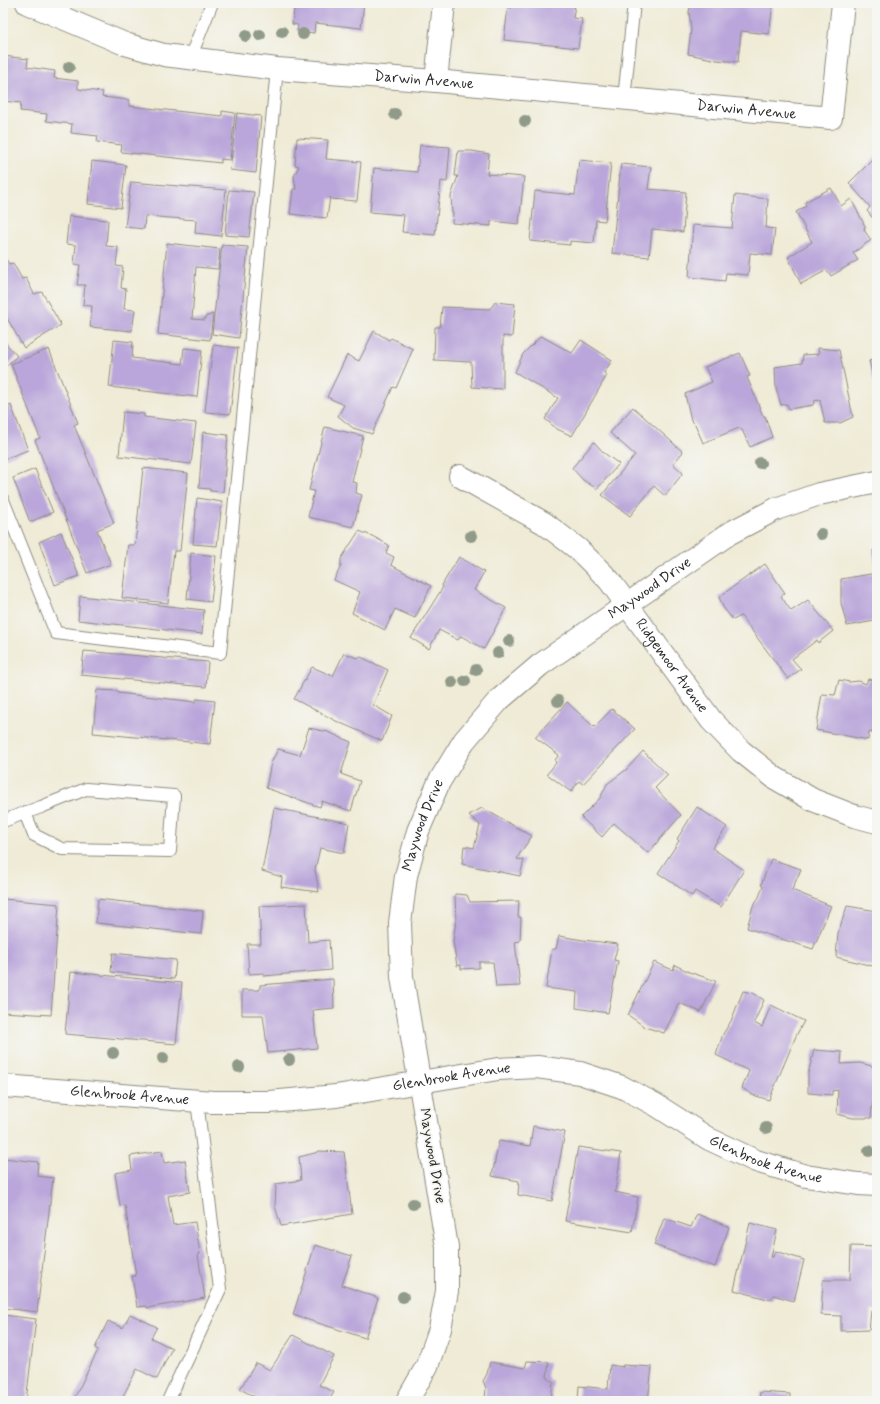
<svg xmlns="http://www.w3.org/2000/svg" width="880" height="1404" font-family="Mynerve,sans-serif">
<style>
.building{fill:#baa6da}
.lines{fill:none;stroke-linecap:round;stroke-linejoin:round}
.service-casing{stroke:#8d8b80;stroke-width:14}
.minor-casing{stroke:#8d8b80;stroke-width:24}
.service{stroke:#fff;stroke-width:12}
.minor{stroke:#fff;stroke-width:22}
.tree{fill:#909a88}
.labels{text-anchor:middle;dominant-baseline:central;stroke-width:4;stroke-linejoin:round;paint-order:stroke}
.street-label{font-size:15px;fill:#2b2b2b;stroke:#f6f6f2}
</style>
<rect width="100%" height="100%" fill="#f6f6f2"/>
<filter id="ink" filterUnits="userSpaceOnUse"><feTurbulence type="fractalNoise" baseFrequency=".025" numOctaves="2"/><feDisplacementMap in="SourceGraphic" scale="8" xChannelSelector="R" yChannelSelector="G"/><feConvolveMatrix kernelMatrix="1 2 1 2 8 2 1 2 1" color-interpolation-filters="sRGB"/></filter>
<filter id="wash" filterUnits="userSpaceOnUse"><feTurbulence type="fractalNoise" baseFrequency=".012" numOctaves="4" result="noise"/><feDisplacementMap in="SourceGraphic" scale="16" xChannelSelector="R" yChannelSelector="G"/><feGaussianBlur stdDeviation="0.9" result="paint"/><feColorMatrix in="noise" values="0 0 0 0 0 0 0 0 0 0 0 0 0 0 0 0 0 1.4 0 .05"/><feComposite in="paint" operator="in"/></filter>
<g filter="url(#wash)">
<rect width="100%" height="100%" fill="#efebd6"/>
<g id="blocks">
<path class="building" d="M295,3H364L361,28L315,23L314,33L297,31L298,25L292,24Z
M513,3H553L575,5L573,18L582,19L578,48L504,40L508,7L512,8Z
M691,3H773L769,34L741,31L738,62L717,60L688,54L691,30L689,12Z
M3,56L28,59L27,67L55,71L54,78L78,81V89L103,92L102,97L129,100V106L222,116V111L235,113L230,160L221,159V163L121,152L122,145L97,142L98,136L71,133L72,124L46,121L47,114L20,111L21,103L3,101Z
M237,113L261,116L256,173L230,170Z
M297,138L328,140L326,159L361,162L357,201L331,199L330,197L327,218L290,214L293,189H296L294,176L299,166L295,165Z
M420,145L450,147L447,182L441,181L435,235L402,232L404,215L370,212L374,168L417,172Z
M458,151H472L489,154L487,174L524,177L519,224L491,221V226L452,223L453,213H452L451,196L458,176H455Z
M877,155V223L867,211L870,207L849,183Z
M579,160L611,163L605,221L596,220L594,243L570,241V245L530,241L535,191L575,195Z
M92,161L126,165L121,208L88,204Z
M621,164L651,167L648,189L686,192L683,232L652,229L649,257L612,253Z
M131,182L226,190L221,236L195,233L196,220L145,216L144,229L125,227Z
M831,188L841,206L851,199L865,226L864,230L871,240L853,253L858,260L831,276L827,270L801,284L788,257L812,242L796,212L806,206L805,202Z
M229,190L254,192L249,237L225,235Z
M735,195L768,199L766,228L775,229L772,255L750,253L748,275L726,273L725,281L689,277L693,225L732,228Z
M69,216L108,220L106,246L118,247L116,266L123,267L121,288L126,289L124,309L135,310L132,331L90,327L92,306L83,305L85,285H77L80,265L74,264L76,245L66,244Z
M167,243L220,249L218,269L196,267L192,319L205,320V317L213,314L210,340L158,334Z
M222,245L248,247L239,338L212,334Z
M3,254L9,264L13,263L22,279L26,278L34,294L42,292L61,325L24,348L4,313H3Z
M495,302L515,304L512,337L503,336V389L472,387L471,362L434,360L435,327H440L442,307L490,309Z
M374,331L389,340L391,338L413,349L396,388L393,387L372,434L353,428L338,416L344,405L327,397L347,355L359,361Z
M541,336L572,353L581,340L612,360L604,373L607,375L572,436L557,429L545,419L558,398L515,372L523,354Z
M3,340L17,356L3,369Z
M114,340L133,342L132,358L182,364L184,348L202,350L197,397L109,387Z
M213,345L238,348L230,414L205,412Z
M818,348L839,350L853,417L840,423H825L820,400L814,401L813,405L789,409L787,404L781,405L776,388L775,367L802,363L803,355L819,354Z
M49,349L78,423L74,425L114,523L97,530L111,564L87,573L35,440L40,438L11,364Z
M740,353L750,376L747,377L754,394L763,416H765L772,437L750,447L742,430L739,428L703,443L695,424L691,420L685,394L712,382L705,367Z
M877,358V387L874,381L869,361Z
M11,405L28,450L4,459L3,455V409Z
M633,407L683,452L673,464L683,473L665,496L654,486L630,516L602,495L635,455L610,433Z
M123,412L144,414V417L196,423L191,464L119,456Z
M325,427L363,436L352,482L357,483L356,493L362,495L353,527L308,517L314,491L309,490Z
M203,432L228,435L223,492L210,491V489L199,488Z
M594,442L604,453L619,464L597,489L583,480L572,468Z
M143,468L188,473L180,551H174L168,603L122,598L128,545H135Z
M35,469L53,512L30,522L13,478Z
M197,498L222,502L217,546L193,544Z
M359,531L372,536L389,545L386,553L394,557L391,565L431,586L415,618L395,609L385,630L352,613L360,592L334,580L341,566V559Z
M61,532L79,576L55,585L39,542Z
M877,549V571H876L873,550Z
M191,553L216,556L211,602L187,599Z
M459,557L484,572L474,590L506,608L484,649L461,636L458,640L439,630L429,649L411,638L443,587L442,585Z
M765,564L785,593L781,596L791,611L808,600L833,631L818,643L817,640L792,659L801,669L788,679L741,616L733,620L723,607L719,597Z
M877,573V625H876L874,621L847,626L841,603V579Z
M80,596L204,610L202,634L78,620Z
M84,651L208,662L206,687L81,675Z
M344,653L357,658L361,657L388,670L373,705L392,716L382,741L336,721L294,699L312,667L333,676Z
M868,679L877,681V733L869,732L868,740L816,730L822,694L835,695L839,680L850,682L859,681L866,684Z
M97,690L118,691V693L196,702V699L215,701L210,744L93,733Z
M567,702L594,727L612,709L635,729L583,784L579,781L571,792L547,774L556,763L555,760L559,755L535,737Z
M309,728L328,732L351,742L341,774L360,781L351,811L322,801L320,807L266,788L271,763L278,749L300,755Z
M643,751L668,775L655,788L681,815L648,853L614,823L602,837L581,817L600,798L607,784L627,769Z
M697,807L727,827L712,848L744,870L721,907L695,891L692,896L658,873L679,841L677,839Z
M274,808L349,823L344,853L320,848L315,870L319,892L281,887L282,877L262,871Z
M482,808L532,836L520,853L517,859L524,860L520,876L462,864L464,846L474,848L480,825L469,815Z
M771,859L801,869L792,890L831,906L813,949L747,928L753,906L759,897L763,886L761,885Z
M455,894L467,895L470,902L519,901L518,917H521L520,941L515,942L520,986L496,987L493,962H479V968L461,969V965L457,966L453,941L456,921Z
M3,899L59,904L51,1015L3,1012Z
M98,899L203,911L201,934L96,923Z
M306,904L308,942L329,940L331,970L264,976V973L249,974L247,944H261L259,906Z
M847,906L877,911V967L836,957L838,933Z
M559,936L583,940L618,944L614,960L618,961L608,1013L576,1008L577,992L546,988L552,949H556Z
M113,953L176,960L174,979L111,972Z
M654,962L673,970L675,965L689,972L716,981L701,1012L679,1003L664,1033L645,1027L628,1015Z
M71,972L182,983L176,1044L65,1034Z
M333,979L334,1008L313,1010L317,1048L268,1053L263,1015H242V990H260V985Z
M743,991L753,993L764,1000L754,1023L762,1027L771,1005L804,1021L796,1036L769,1100L753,1095L742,1088L749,1071L716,1055L723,1034L731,1021Z
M814,1050L842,1052L841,1064L860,1063L876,1067L871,1118H853L837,1114L838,1090L832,1091V1095L808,1093V1074Z
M533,1126L565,1132L552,1201L518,1195L519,1181L492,1176L499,1141L530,1146Z
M578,1147L621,1153L615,1192L638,1197L632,1232L565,1221Z
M162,1151L164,1163L185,1160L190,1192L168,1196L173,1225L195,1222L200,1254L198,1255L205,1298L147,1308V1306L137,1307L132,1276H136L125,1205L120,1206L115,1173L132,1170L130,1156Z
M319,1151L344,1152L352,1214L281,1226L275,1206L276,1184L301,1180L299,1157L315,1153Z
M3,1158L38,1162L37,1176L53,1178L37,1312L3,1308Z
M697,1214L729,1227L715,1267L654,1245L664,1218L691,1227Z
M750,1223L777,1230L771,1257H773L775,1251L804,1260L794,1301L773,1295L771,1300L734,1290Z
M315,1245L352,1256L342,1285L378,1298L365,1338L293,1315Z
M851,1246L877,1247V1311H871L869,1330L841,1331V1316L821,1315L823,1280H850Z
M130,1314L157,1327L151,1338L172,1348L157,1379L137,1369L123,1396L134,1401H73L98,1350L95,1348L108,1321L123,1328Z
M3,1315L36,1319L26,1401H3Z
M293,1335L334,1356L319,1385L334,1392L329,1401H263L240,1389L256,1363L270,1370Z
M527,1361L549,1362L547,1377L549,1378V1380L553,1381L551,1401H504L485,1399L486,1388L483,1381L487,1374L490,1362L525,1368Z
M610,1365L623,1367V1365L652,1367L648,1401H578L579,1386L608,1389Z
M760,1392L790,1394V1401H759Z"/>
</g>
</g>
<g filter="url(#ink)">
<use href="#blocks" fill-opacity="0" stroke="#8d8b80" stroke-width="1"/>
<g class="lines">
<defs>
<path id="service" d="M190,58L212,3
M624,99L634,3
M3,500L56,633L220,653L277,69
M3,821L41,807L86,789L174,796L170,851L62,849L34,835L25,813
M168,1401L220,1289L197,1101"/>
<g id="minor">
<path id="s1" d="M27,3L125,44L164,55L277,69L436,81L831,118L843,3"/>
<path d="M436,81L444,3"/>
<path id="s2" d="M460,476L544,523L578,549L609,580L711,720L741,751L775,778L813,800L854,816L877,822"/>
<path id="s3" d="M3,1086L213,1102H269L336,1096L498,1069L537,1067L580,1073L622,1087L656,1105L709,1139L756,1161L806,1176L858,1184L877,1185"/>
<path id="s4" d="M407,1401L427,1366L440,1329L447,1291V1247L402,977L400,923L406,876L418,831L439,782L464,741L499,700L540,665L730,533L776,509L819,494L877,482"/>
</g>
</defs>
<use href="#service" class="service-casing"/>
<use href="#minor" class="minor-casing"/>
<use href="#service" class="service"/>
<use href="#minor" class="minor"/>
</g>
<g class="tree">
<circle cx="282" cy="32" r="6"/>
<circle cx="303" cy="34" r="6"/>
<circle cx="260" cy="35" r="6"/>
<circle cx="246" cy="36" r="6"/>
<circle cx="69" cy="67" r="6"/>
<circle cx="395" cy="114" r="6"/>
<circle cx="525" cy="121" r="6"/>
<circle cx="760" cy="463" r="6"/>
<circle cx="821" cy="534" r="6"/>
<circle cx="471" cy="536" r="6"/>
<circle cx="509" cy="641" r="6"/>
<circle cx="498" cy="653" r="6"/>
<circle cx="476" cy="670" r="6"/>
<circle cx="465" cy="681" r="6"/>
<circle cx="452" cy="682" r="6"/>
<circle cx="558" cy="701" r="6"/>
<circle cx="113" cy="1053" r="6"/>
<circle cx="163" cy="1058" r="6"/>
<circle cx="289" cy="1060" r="6"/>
<circle cx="239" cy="1067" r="6"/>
<circle cx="766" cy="1128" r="6"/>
<circle cx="869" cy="1151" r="6"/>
<circle cx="413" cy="1204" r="6"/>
<circle cx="403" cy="1297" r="6"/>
</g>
</g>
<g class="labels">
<g class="street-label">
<text stroke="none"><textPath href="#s1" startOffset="408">Darwin Avenue</textPath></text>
<text stroke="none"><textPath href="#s1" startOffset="732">Darwin Avenue</textPath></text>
<text stroke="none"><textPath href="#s4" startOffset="927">Maywood Drive</textPath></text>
<text stroke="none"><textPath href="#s2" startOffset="289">Ridgemoor Avenue</textPath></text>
<text stroke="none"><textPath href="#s4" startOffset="591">Maywood Drive</textPath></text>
<text stroke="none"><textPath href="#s3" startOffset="451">Glenbrook Avenue</textPath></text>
<text stroke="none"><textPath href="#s3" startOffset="127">Glenbrook Avenue</textPath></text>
<text transform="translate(432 1156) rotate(80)">Maywood Drive</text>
<text stroke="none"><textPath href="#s3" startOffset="787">Glenbrook Avenue</textPath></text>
</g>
</g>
<rect width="880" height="1404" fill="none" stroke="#f6f6f2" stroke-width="16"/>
</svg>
